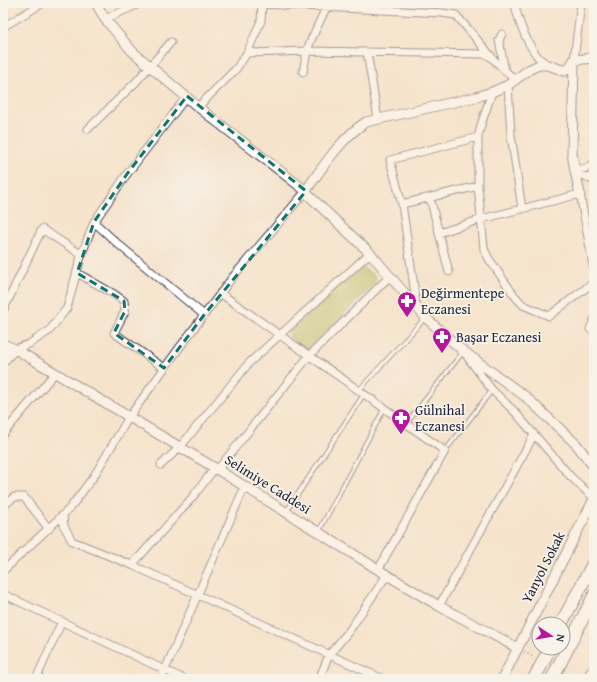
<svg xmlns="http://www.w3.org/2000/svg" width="597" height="682" font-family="'Gentium Book Plus',serif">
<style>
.green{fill:#aebb5d;stroke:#686e4c}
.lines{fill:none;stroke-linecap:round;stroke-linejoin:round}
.lane-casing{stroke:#423f51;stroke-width:5.5}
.street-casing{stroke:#423f51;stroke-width:9}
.secondary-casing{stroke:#423f51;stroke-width:11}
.highway-casing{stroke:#423f51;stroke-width:14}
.path{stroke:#423f51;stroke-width:1.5;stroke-dasharray:1 3;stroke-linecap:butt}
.lane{stroke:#fff;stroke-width:3.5}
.street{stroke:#fff;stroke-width:7}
.secondary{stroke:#fff;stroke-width:9}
.highway{stroke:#fff;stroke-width:12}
.marked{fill:none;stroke:#0f766e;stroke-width:3;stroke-dasharray:8 5;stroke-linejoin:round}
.labels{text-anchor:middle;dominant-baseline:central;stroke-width:3.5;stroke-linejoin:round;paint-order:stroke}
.poi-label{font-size:14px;fill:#22223b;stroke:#f7f3e8;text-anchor:start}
.street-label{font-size:14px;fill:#22223b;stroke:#f7f3e8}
</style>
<rect width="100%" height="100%" fill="#f7f3e8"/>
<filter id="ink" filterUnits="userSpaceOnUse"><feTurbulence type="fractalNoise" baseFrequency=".025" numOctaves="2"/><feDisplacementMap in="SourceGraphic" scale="8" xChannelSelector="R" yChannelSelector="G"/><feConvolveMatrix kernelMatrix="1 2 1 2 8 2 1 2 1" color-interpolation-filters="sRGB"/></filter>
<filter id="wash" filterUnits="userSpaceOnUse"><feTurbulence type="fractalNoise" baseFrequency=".012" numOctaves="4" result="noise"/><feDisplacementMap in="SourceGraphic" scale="16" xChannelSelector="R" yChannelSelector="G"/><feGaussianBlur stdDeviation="0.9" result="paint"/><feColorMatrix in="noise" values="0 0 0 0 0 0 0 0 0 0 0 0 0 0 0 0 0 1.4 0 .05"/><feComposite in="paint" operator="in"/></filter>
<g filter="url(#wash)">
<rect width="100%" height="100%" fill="#f5e3cc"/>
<path class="green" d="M361,267L375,276L376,281L369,290L307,349L290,338V331Z"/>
</g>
<g filter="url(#ink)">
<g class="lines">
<defs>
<path id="lane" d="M359,390L425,318
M406,424L463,352
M445,451L492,390
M286,512L364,394
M319,531L384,409"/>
<path id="street" d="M515,3C517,19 527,44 538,57C540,60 545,62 548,65
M262,4L442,13L456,15L491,56
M105,19L141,3
M3,27L43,3
M502,34L499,40L505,71
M367,52L378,119
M247,53L261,21L262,3
M574,60L581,3
M303,72L307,51L311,40L326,8
M508,85L511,135L522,209
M492,92L481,125L478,137V186L484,249L489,259L514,295L523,305L549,316L594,282
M198,107L236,69L247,53L307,51L485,54L491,57L515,80
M88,129L136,82L171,42
M594,163L586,168L575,171L594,181
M430,198L449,272
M402,204L478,186
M94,222L118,244L204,315
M439,233L482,219L580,194L594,270
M77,273L114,294L124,301L125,311L114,333L164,368
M220,293L445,451L378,570
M416,306L414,287L402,204L390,160L478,137
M3,311L42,229L82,255
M590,329L594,320
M15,349L29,344L49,331L67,308L81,256L94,222L127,174L187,96
M468,358L492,390L514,411L571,477L594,498
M3,434L55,373
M161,465L180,447L249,363L370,253
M218,469L309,356L390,276
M3,506L14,497H24L49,529
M63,515L64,526L72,541L132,565L383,679
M132,565L191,499L215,468
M3,571L70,508L94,476L129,417L180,347L232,278L305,192
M3,594L184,679
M439,606L534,435
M36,679L62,621
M161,679L245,486
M319,679L329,655L349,631L387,575"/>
<path id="secondary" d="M96,3L105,19L132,51L198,107L306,191
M574,60L569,68L565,71L548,65H539L530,69L508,85L492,92L476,97L366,122C341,138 322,168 305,192L370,253L426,318L463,351L526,397L576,444L594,467
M580,194L575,171L572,153L574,60L594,58
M3,344L15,349L215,468L387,575L439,606L518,648
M3,361L15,349
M502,679L594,499
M587,679L594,668"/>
<path id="highway" d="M561,624L594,562
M534,679L550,648
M552,679L594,596"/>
</defs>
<use href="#lane" class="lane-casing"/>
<use href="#street" class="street-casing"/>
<use href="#secondary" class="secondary-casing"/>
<use href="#highway" class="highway-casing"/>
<path class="path" d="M524,652L532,656
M566,675L572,679"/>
<use href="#lane" class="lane"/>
<use href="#street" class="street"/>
<use href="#secondary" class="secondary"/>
<use href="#highway" class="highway"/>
</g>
</g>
<path d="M0 0H597V682H0ZM187,96L306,191L204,315L164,368L114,333L125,311L124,301L77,273L94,222L127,174Z" fill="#f5e3cc" fill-opacity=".55" fill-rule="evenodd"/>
<path class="marked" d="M187,96L306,191L204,315L164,368L114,333L125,311L124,301L77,273L94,222L127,174Z"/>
<defs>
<symbol id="pharmacy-pin" viewBox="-11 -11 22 30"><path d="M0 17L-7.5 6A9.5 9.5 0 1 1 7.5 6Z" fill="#b5179e" stroke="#f7f3e8"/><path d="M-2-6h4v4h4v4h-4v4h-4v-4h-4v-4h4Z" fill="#fff"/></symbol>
</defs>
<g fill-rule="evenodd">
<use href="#pharmacy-pin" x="396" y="290" width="22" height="30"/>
<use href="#pharmacy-pin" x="431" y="326" width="22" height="30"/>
<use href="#pharmacy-pin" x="390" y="407" width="22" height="30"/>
</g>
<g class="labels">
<g class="poi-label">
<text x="421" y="293">Değirmentepe<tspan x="421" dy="16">Eczanesi</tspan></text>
<text x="456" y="337">Başar Eczanesi</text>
<text x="415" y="410">Gülnihal<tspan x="415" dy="16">Eczanesi</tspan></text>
</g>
<g class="street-label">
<text transform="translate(268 484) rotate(32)">Selimiye Caddesi</text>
<text transform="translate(543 567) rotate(-63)">Yanyol Sokak</text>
</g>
</g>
<rect width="597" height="682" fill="none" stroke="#f7f3e8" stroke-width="16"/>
<g transform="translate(551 636) rotate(102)"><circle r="19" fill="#f7f3e8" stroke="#a29fa3"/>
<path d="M0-3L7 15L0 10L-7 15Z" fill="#b5179e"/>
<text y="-6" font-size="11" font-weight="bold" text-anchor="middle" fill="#22223b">N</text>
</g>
</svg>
